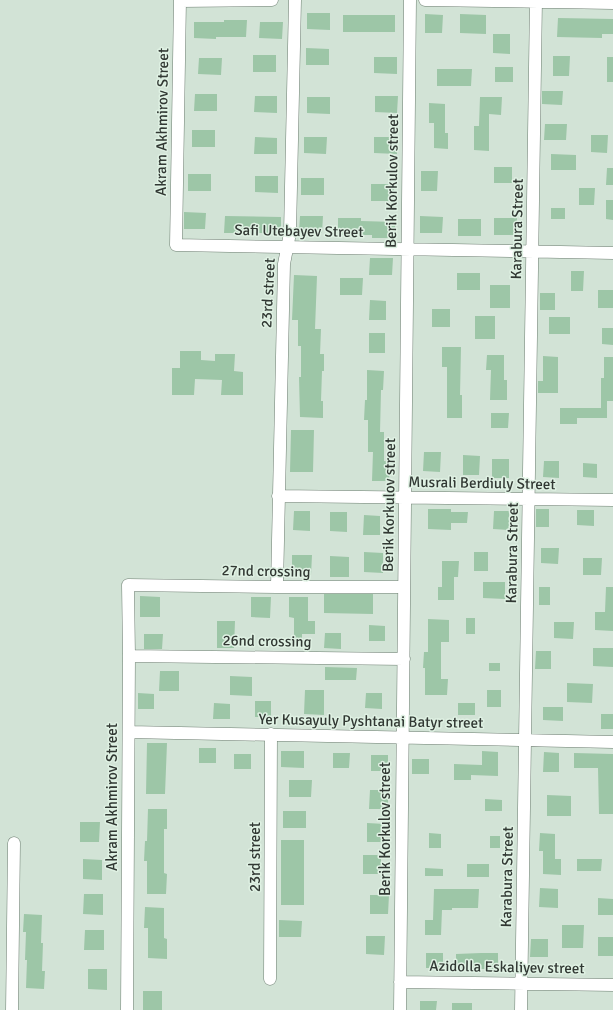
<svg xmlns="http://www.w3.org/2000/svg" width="613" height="1010" font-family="Signika,sans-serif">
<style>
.building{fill:#9dc6a7}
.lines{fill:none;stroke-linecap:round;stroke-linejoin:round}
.minor-casing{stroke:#6c7d70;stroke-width:13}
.minor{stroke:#fff;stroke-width:12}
.labels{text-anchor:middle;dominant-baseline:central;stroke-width:3;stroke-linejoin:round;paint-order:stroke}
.street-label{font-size:15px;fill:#313833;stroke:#dff1e3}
</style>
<rect width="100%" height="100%" fill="#d2e3d6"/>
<path class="building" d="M307,13H330V30L307,29Z
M425,14L443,15L442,33H425Z
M460,14L486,15V34L460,33Z
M343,15H395V32H343Z
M558,18L613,19V34H602V38L557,37Z
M224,20H247L246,37H216V39L194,38V22H224Z
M260,22H283L282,39L259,38Z
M493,34H510V54L493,53Z
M306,48L329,49V65H306Z
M253,55H276V72H253Z
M553,56H570L569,76H553Z
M374,57H397V74L374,73Z
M607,57H613V82H607Z
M199,58H222L221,75L198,74Z
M495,67H513V82H495Z
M437,69H472L471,86H437Z
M542,91H563L562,105L542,104Z
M195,94H217V111H194Z
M255,96H277V113L254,112Z
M375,96H398L397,113L375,112Z
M307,97H330V114L307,113Z
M480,97H502L501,115L489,114V151L474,150V126H479Z
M429,103L445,104V133H448V149L434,148V123H429Z
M545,124H567L566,140H544Z
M192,130H215V147H192Z
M591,135H608L607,153L591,152Z
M255,137L277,138V154H254Z
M304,137H327L326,154L304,153Z
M374,137H397V154L374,153Z
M551,154L576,155V170H551Z
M494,167H512V183H494Z
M607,168H613V185H606Z
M421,171H438L437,191H421Z
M188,174H211V191H188Z
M255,176H278V193L255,192Z
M301,178H324V195H301Z
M371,184H394V201H371Z
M579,188H595L594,205H579Z
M606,200H613V220L606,219Z
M551,208H565V219H551Z
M184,212L206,213L205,229H184Z
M225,216L281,217V233H224Z
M300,216H323L322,233L299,232Z
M420,216L443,217L442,233H420Z
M338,218H361V221L395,222V238H372V235H338Z
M494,218H517V235H494Z
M458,219H481V236H458Z
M370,258H393L392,275H369Z
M571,271H584L583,291H571Z
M457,273H480V290H457Z
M294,275L317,276L315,329H321L320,354H324V371H322L321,401H323V418L300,417L299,377H301V346H298V320H292Z
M340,278H363L362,295H340Z
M490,285H510V308H490Z
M598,290H613V308H598Z
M540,293H555V310H540Z
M370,300L386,301V320H369Z
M432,309H450V327H432Z
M475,316H495V339H475Z
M549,317H570V334H549Z
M602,328H613V345L602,344Z
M369,333H385V353H369Z
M442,347H461L460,395H462V418H447V367H442Z
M180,351H201V360L215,361V354H235L234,371L243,372V395H221L222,380L195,379L194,395H172V368H180Z
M487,355H504V380H507V400H490L491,370H486Z
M543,356L558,357V393H538V381H543Z
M604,357H613V401H607V418H577V424H560V408H601V378H604Z
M367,370L384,371L383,390H381L380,432H384V461L390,462L389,481H372L373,452H368V420H364L365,400H367Z
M491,413H509L508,428H491Z
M291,430H314L313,472H290Z
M424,452H441L440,472L423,471Z
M463,455L480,456L479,475H463Z
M492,459H509V478H492Z
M544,461H559V478L543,477Z
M583,463L597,464V478L583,477Z
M428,509H451V512H468L467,523H451V530L428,529Z
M536,509H549V527H536Z
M577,510H594V526L577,525Z
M294,511H310V531L293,530Z
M494,511H509V530L493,529Z
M330,512H347V532L330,531Z
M364,515L380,516V535H363Z
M541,548H559L558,564L541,563Z
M364,552L383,553V573L364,572Z
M474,552H488V571H474Z
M292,555H312L311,575H292Z
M330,556L349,557V577H330Z
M583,558H602L601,575H583Z
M442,561H459L458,577H454V600H438V587H442Z
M483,582H505V599L483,598Z
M539,587H550V605H539Z
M606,587H613V631L595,630V612H605Z
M324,594H373V614L324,613Z
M140,596L160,597V617H140Z
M251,597H271L270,618L251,617Z
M289,597H308V621H315V634H302V640H294V618L289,617Z
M466,618H475V634H466Z
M428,619L449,620V642H441V679H448L447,695H425V668H423L424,652H428Z
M217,621H235L234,648H217Z
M554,622H574L573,639L554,638Z
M369,625L385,626V641H369Z
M325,633H341V649L324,648Z
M144,634H163L162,649H144Z
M593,648H613V667L593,666Z
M536,651H551V669H535Z
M489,663H500V671H489Z
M325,667L357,668L356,680H325Z
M160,671H179V691H159Z
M230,676L252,677V696L230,695Z
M567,683L593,684L592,703L567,702Z
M305,690H324V715L304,714Z
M487,690H501V707H487Z
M138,693L154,694V709H138Z
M366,693H382V709L365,708Z
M255,701H271V717H255Z
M214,703L230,704V719H213Z
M458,703H475V715H458Z
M543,707H563V721L543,720Z
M601,714H613V729H601Z
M147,743H167L165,794H146Z
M199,748H216V763H199Z
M281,751H304V768L281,767Z
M482,751L498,752V776L471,775V780H454V764L482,765Z
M544,752L559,753V772H543Z
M333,753H350L349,768H333Z
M574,753L613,754V814H599L598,768H574Z
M234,754H251V769H234Z
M371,755H388V771H371Z
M412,759H429V774H412Z
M289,780H312L311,797H289Z
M370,790H388V809H369Z
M547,795L571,796V816H547Z
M485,799L502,800V811H485Z
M148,809H167V829H164V873L167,874L166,894H147V861H144L145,841H147Z
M283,811H306V828H283Z
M80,822H100L99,842H80Z
M367,823L385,824V842H367Z
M429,833L441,834V848H429Z
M540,833L555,834V859H561V875L543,874V851H539Z
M490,836H500V848H490Z
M281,840H304V905H281Z
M363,855H381V874H363Z
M83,859L102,860V880L83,879Z
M577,859H602L601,871H577Z
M467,864H489V877H467Z
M425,868L443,869V876H425Z
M540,888L558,889V908L539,907Z
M434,889H479L478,908H452V910H442L441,935H425V920H433Z
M84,894H103V915L83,914Z
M370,895H389L388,914H370Z
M598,898L613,899V915H598Z
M145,907L164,908V938L167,939V959L148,958V928H144Z
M24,914L42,915L41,943H43L42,971H45L44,989L26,988L27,960H25L26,932H23Z
M279,920L302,921L301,937H279Z
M562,925H584L583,948H562Z
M85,930H104V950H84Z
M366,936H385L384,955L366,954Z
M598,937H613V956H598Z
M531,939H548V957H530Z
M426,953H443V968H426Z
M481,953H498V969H456V954Z
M88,969H107V990L88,989Z
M143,991H162V1010H143Z
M420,1001H437L436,1010H420Z
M452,1003H472V1010H452Z"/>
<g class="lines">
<defs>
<path id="minor" d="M180,0L176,245L613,253
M425,0L613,3
M180,1L272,0
M278,496L613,500
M277,587L284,264L290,233L295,0
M129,656L404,659
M129,732L613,742
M270,979L271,734
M400,982L613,985
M12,1010L14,843
M127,1010L129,656L128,585L277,587H404
M400,1010L410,0
M521,1010L536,0"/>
</defs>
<use href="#minor" class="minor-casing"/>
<use href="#minor" class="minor"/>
</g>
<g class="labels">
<g class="street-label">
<text transform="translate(162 122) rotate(-89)">Akram Akhmirov Street</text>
<text transform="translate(392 181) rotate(-89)">Berik Korkulov street</text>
<text transform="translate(517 229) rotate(-89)">Karabura Street</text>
<text transform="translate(299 231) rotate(1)">Safi Utebayev Street</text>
<text transform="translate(268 293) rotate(-87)">23rd street</text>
<text transform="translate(482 483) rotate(1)">Musrali Berdiuly Street</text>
<text transform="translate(389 505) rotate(-89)">Berik Korkulov street</text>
<text transform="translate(512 553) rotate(-89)">Karabura Street</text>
<text transform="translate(266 571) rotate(1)">27nd crossing</text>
<text transform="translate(267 641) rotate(1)">26nd crossing</text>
<text transform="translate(371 721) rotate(1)">Yer Kusayuly Pyshtanai Batyr street</text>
<text transform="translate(112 797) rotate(-90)">Akram Akhmirov Street</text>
<text transform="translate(385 829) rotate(-90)">Berik Korkulov street</text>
<text transform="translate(255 857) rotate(-90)">23rd street</text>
<text transform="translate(507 877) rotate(-89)">Karabura Street</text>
<text transform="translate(507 967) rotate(1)">Azidolla Eskaliyev street</text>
</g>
</g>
</svg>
